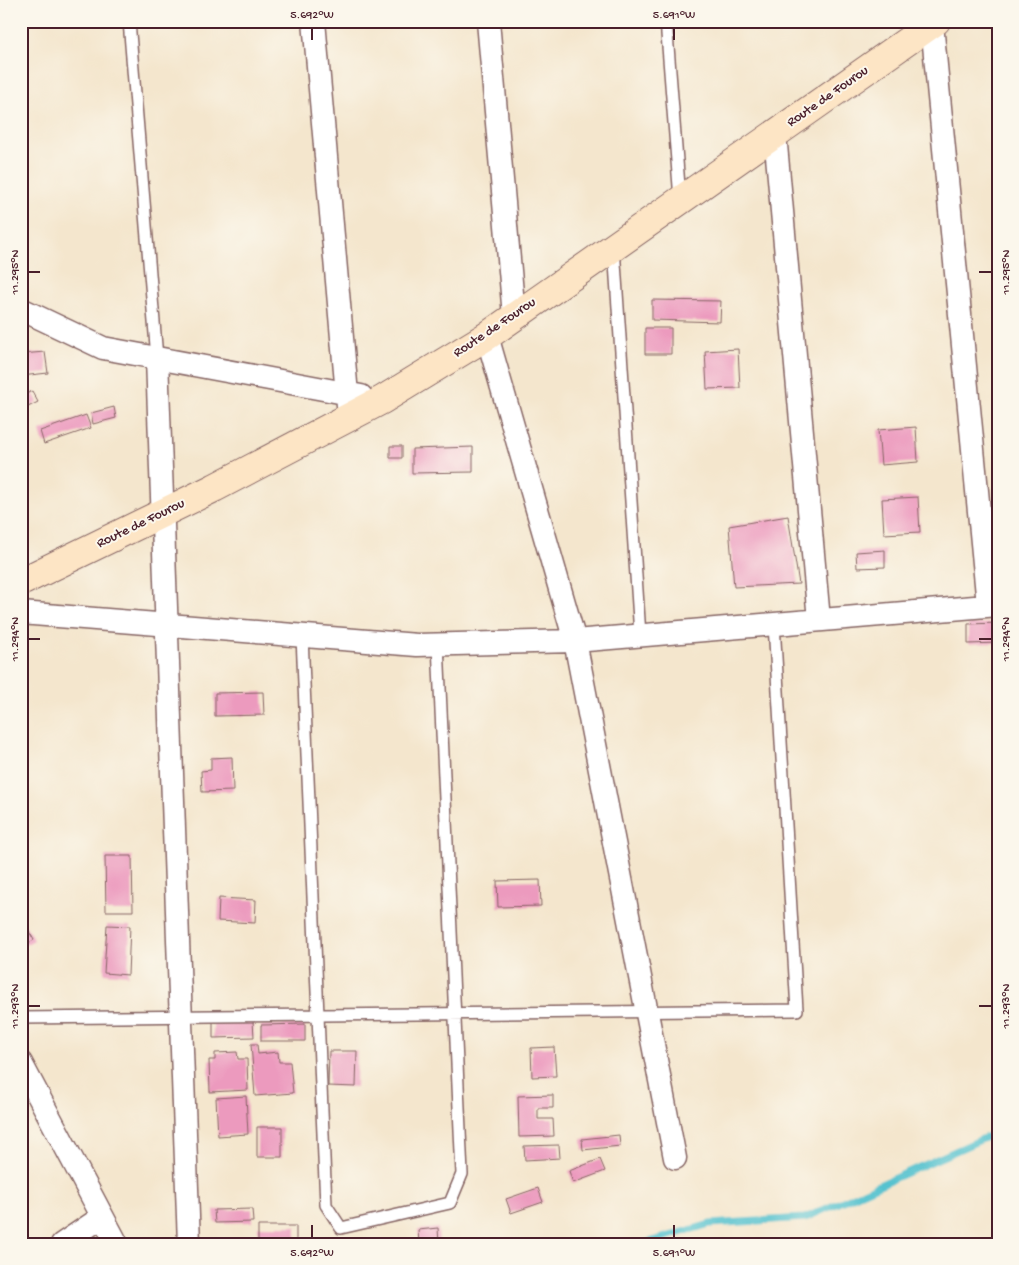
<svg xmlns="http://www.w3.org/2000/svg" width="1019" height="1265" font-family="'Gochi Hand',sans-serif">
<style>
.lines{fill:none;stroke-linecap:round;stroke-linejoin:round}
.stream{stroke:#56c2cf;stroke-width:7}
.building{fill:#ec9abe}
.lane-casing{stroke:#866564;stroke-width:14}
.street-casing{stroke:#866564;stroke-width:25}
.secondary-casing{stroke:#866564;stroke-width:30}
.lane{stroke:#fff;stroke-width:11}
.street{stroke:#fff;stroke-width:22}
.secondary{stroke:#fde5c5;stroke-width:28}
.ticks{fill:none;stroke:#4a1f2b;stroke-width:2}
.labels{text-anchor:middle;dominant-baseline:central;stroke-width:4;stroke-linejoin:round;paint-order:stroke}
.street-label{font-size:14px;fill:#4a1f2b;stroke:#fbf7ec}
.neatline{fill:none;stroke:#4a1f2b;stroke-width:2}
.ticks-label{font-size:12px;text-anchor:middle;fill:#4a1f2b}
</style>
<rect width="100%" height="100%" fill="#fbf7ec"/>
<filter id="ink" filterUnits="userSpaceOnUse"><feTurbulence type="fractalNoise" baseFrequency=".02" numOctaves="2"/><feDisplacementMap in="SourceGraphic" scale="10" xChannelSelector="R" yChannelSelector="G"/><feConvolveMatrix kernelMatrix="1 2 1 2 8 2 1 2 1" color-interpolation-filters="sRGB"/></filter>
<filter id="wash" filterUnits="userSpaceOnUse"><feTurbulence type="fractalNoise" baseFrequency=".0096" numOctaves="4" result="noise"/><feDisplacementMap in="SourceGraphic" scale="20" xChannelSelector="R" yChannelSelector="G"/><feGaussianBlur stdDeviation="1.12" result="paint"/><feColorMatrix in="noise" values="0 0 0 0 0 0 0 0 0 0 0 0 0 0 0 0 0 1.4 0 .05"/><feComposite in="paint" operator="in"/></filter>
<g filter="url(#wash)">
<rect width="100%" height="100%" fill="#f4e6cd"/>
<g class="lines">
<path class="stream" d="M642,1244L710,1224L805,1218L998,1132"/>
</g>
<g id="blocks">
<path class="building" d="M652,300L721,301L720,322L652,320Z
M645,328H671V354H645Z
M738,349L740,388L707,389L705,351Z
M45,352L48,373L21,376V354Z
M32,391L38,402L28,407L22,396Z
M114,407L116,418L93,424L91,413Z
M86,415L91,428L44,444L40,431Z
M916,427L918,462L881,465L878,430Z
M390,446H402V458H390Z
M473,447V472L412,473V449Z
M918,497L920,532L884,534L882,499Z
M788,516L799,584L734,587L729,526Z
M885,550V567L857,568L856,552Z
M998,623V643L968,644V624Z
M263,692L264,715L215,716V693Z
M232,757L233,791L202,792L201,771L211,770V758Z
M105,856H132L133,911H106Z
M540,880L541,906L498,907L497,881Z
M219,898L256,900L255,923L218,921Z
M21,918L34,940L21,947Z
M107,925L130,926L128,975L104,973Z
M253,1021L254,1037L213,1038V1022Z
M305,1024V1041H261V1025Z
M251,1044H257L258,1054L278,1052L279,1062H290L293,1093L255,1096Z
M554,1047L556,1076L532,1077L531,1048Z
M329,1051H357L356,1087L328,1086Z
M237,1052L238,1059H247L248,1090L210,1092L209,1060H215V1053Z
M553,1095V1108H538V1119H553L554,1136L519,1137L518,1096Z
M246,1096L248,1134L218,1136L216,1098Z
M257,1127H282V1157H257Z
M619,1135L620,1146L583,1150L582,1139Z
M559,1145L560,1158L525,1160L524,1146Z
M600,1159L605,1171L573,1183L569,1171Z
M538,1188L543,1202L511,1213L506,1199Z
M252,1209L253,1222L215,1223L214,1210Z
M258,1226H296V1244H258Z
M438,1228L439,1244H419L418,1230Z"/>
</g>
</g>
<g filter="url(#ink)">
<use href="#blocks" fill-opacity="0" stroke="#866564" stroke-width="1"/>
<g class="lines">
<defs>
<path id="lane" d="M129,21L157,358
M666,21L680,199
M614,248L640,635
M302,636L326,1205L341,1228L450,1203L462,1174L438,644
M21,1018L797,1010L774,624"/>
<path id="street" d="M314,21L349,417
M488,21L514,316
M932,24L988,605
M775,134L819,620
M21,309L103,348L361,396
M487,336L575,641L675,1158
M157,358L189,1244
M21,613L417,645L575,641L998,605
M21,1063L117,1244
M62,1244L102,1217"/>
<path id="secondary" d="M21,582L214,488L382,400L487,336L936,21"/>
</defs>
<use href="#lane" class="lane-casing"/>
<use href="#street" class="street-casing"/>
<use href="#secondary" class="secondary-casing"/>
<use href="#lane" class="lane"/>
<use href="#street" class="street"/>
<use href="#secondary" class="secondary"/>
</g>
</g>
<path class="ticks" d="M312,28V40M674,28V40M28,272H40M979,272H992M28,639H40M979,639H992M28,1006H40M979,1006H992M312,1225V1238M674,1225V1238"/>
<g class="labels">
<g class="street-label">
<text transform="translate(828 97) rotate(-35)">Route de Fourou</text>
<text transform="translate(495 328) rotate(-34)">Route de Fourou</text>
<text transform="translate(141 524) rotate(-26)">Route de Fourou</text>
</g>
</g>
<rect width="1019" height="1265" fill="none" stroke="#fbf7ec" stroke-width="55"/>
<rect x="28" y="28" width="964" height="1210" class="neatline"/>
<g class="ticks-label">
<text x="312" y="18">5.692°W</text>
<text x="674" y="18">5.691°W</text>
<text transform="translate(14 272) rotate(-90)" y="4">11.295°N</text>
<text transform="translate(1005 272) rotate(-90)" y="4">11.295°N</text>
<text transform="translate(14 639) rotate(-90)" y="4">11.294°N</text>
<text transform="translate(1005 639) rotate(-90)" y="4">11.294°N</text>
<text transform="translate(14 1006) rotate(-90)" y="4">11.293°N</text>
<text transform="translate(1005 1006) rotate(-90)" y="4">11.293°N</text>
<text x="312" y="1256">5.692°W</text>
<text x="674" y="1256">5.691°W</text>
</g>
</svg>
